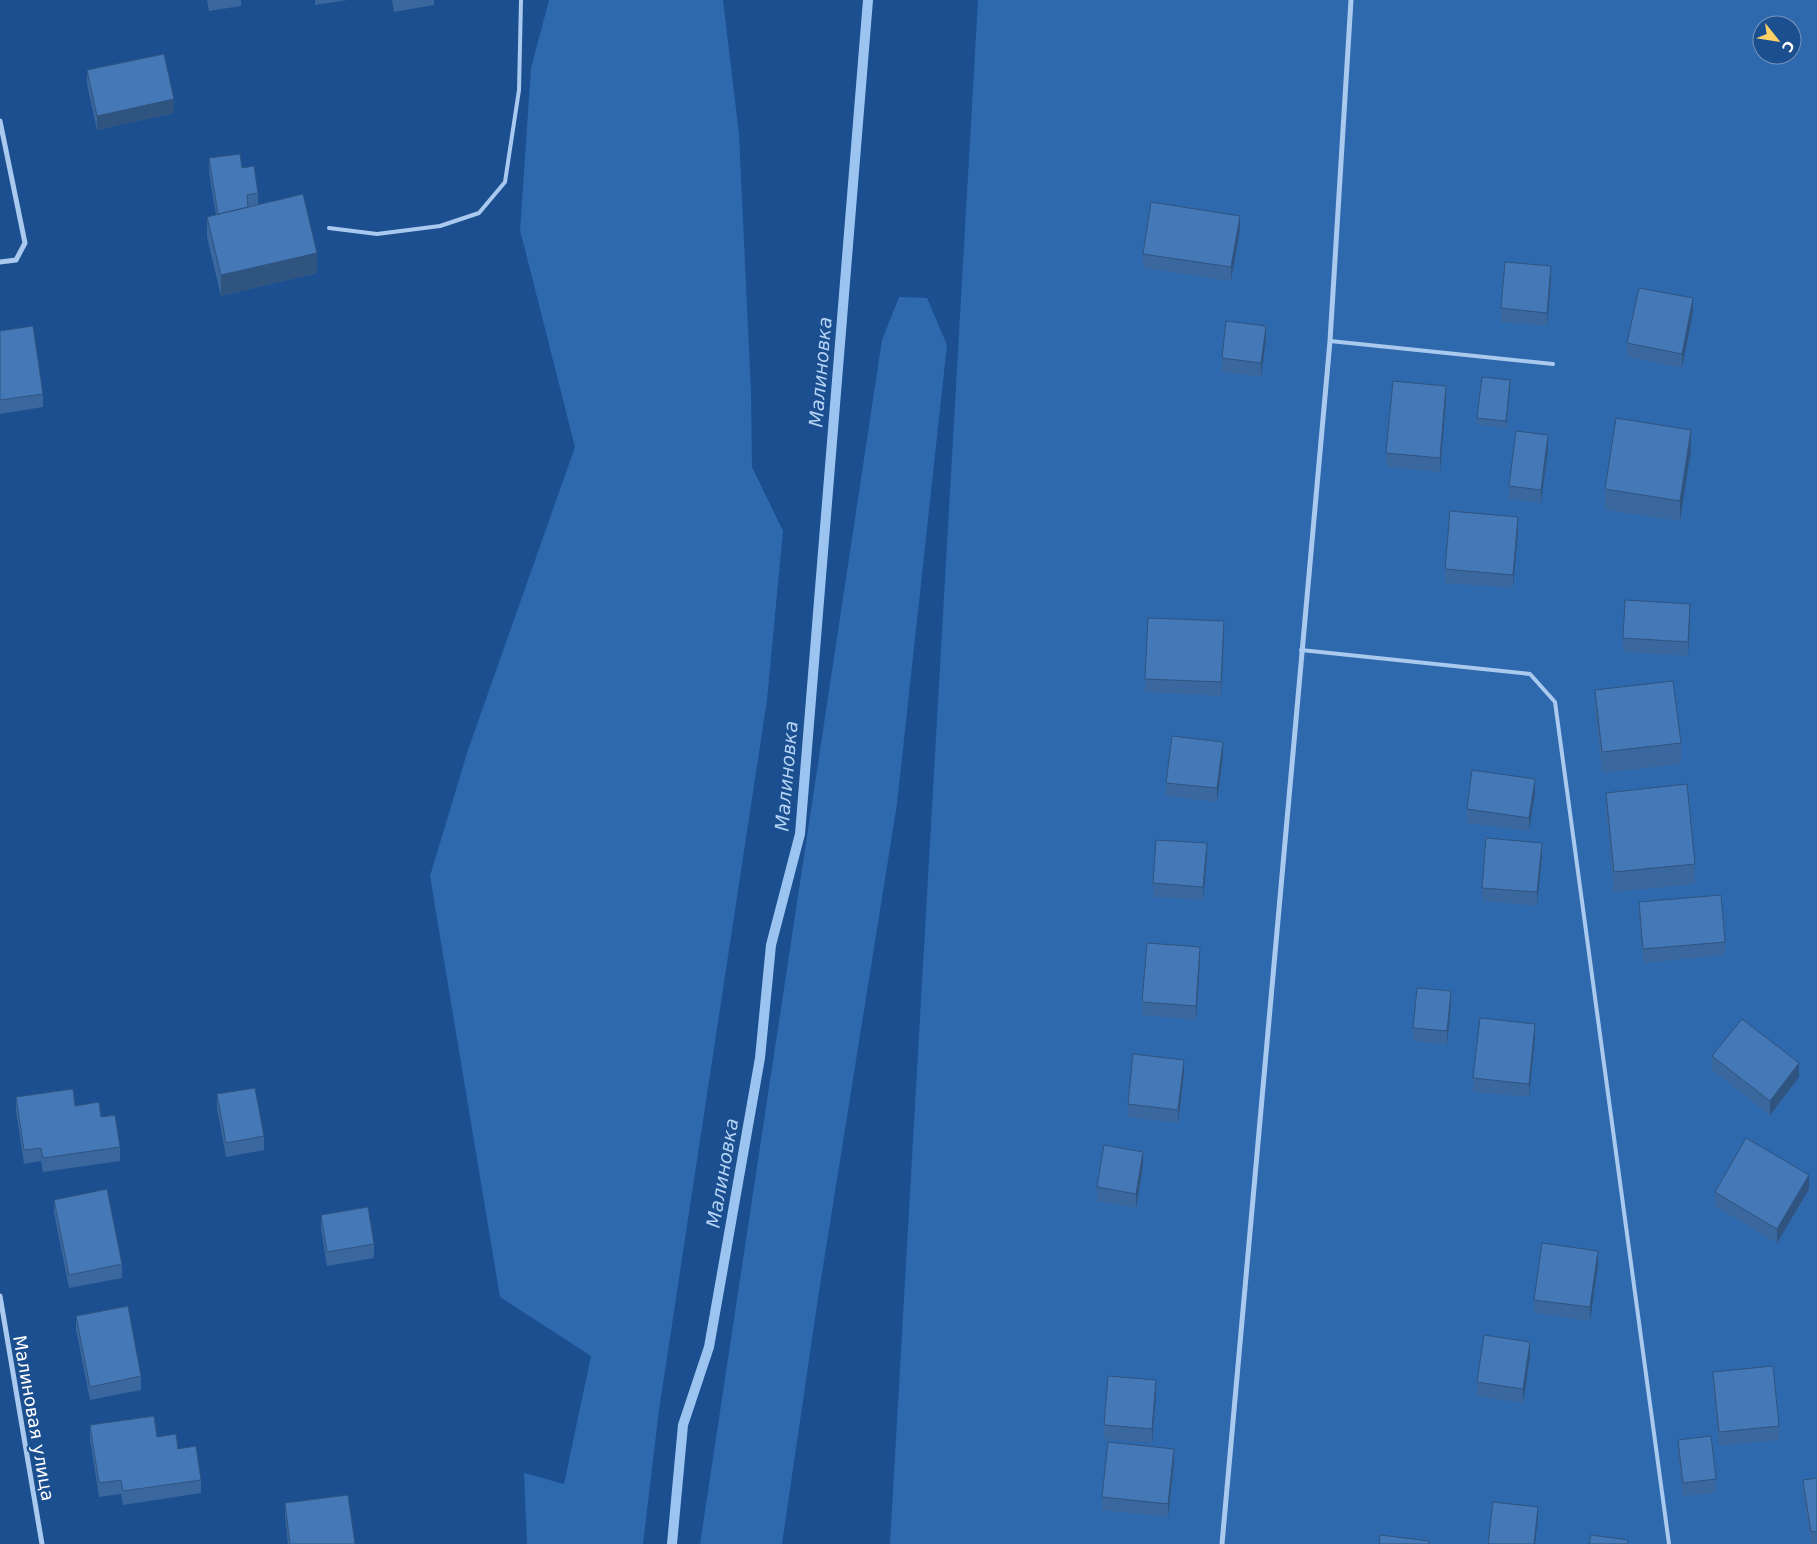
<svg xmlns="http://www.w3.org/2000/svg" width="1817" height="1544" font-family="'DejaVu Sans',sans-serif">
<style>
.green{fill:#2e69ad;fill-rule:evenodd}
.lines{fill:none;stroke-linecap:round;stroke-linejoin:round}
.stream{stroke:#9cc4f0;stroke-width:10}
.lane{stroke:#a9c9ee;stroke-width:4}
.street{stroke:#a9c9ee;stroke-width:5}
.wall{fill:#3a679d}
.shaded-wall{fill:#305480}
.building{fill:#4478b7;stroke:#305480}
.labels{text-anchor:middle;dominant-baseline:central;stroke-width:4.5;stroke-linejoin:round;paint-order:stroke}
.street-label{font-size:18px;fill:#fff;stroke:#1b4f8f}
.water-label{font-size:19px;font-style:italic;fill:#b5d3f5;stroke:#1b4f8f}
</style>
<rect width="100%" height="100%" fill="#1b4f8f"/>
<path class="green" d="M549,0H723L739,134L751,392L752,467L783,531L767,700L659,1410L643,1544H527L524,1473L564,1484L591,1356L500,1297L430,876L468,750L575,447L520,230L531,68Z
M978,0H1817V1544H890ZM1762,25H1792V55H1762Z
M899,297L927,298L947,345L897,804L818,1298L782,1544H700L882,340Z"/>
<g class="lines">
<path class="stream" d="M672,1544L683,1425L709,1347L760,1058L771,945L800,834L868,0"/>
<path class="lane" d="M329,228L377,234L440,226L479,213L505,182L519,90L521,0
M1330,341L1553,364
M1301,650L1530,674L1555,702L1669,1544"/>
<path class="street" d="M0,121L25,243L16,260L0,262
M0,1296L42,1544
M1222,1544L1330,341L1351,0"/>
</g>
<path class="wall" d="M207,0H241V6L209,11Z
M315,0H348L315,5Z
M392,0H434V5L394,12Z
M87,70L174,113L97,130L87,84Z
M209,158L242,168L258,193V204L317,273L221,296L207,237V217L216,215L209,172Z
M1240,230L1231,281L1143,268V254Z
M1551,279L1547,326L1501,322V308Z
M1693,312L1682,368L1627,357V343Z
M0,331L43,394V407L0,414Z
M1266,340L1261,377L1222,372V358Z
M1510,387L1506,428L1477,425V418Z
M1446,400L1440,472L1386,467V453Z
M1548,449L1541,503L1509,499V486Z
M1691,450L1680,521L1605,510V489Z
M1518,531L1513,588L1445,583V569Z
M1690,617L1688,656L1623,652V638Z
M1224,635L1221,696L1145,692V679Z
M1595,690L1681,743V764L1602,773L1595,710Z
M1223,756L1217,802L1166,796V783Z
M1535,793L1529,831L1467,823V809Z
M1606,793L1695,864V884L1614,892L1606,813Z
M1542,856L1537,906L1482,901V888Z
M1207,857L1203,900L1153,897V883Z
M1639,902L1725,942V955L1643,963L1639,916Z
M1200,961L1196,1020L1142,1015V1002Z
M1451,1005L1447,1045L1413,1041V1028Z
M1535,1038L1529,1097L1473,1092V1078Z
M1712,1056L1799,1077L1770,1115L1712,1070Z
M1184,1074L1178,1123L1128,1117V1104Z
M217,1094L264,1136V1150L226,1157L217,1108Z
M16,1097L75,1106L101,1117L120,1147V1161L43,1172L41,1161L24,1164L16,1111Z
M1143,1166L1136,1208L1097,1201V1187Z
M1809,1189L1777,1243L1715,1206V1192Z
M54,1200L122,1264V1278L69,1288L54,1213Z
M321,1215L374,1244V1258L327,1266L321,1229Z
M1598,1265L1590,1321L1534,1313V1300Z
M76,1316L141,1376V1390L90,1400L76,1329Z
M1530,1356L1523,1403L1477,1396V1382Z
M1713,1372L1779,1426V1440L1719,1446L1713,1385Z
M1156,1394L1152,1443L1104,1439V1425Z
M90,1425L157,1437L178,1449L201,1480V1493L123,1505L121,1494L99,1497L90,1439Z
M1678,1440L1716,1479V1493L1683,1496L1678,1454Z
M1174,1463L1168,1517L1102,1510V1497Z
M1817,1478V1544H1811L1803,1494V1480Z
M285,1503L355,1544H288L285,1517Z"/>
<path class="shaded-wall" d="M174,99V113L97,130V116Z
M1240,216V230L1231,281V267Z
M317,253V273L221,296V275Z
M1551,266V279L1547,326V313Z
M1693,298V312L1682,368V354Z
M1266,326V340L1261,377V363Z
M1510,380V387L1506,428V421Z
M1446,386V400L1440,472V458Z
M1691,430V450L1680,521V501Z
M1548,435V449L1541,503V490Z
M1518,517V531L1513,588V575Z
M1690,604V617L1688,656V642Z
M1224,621V635L1221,696V682Z
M1223,742V756L1217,802V788Z
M1535,779V793L1529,831V818Z
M1207,843V857L1203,900V887Z
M1542,843V856L1537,906V892Z
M1200,947V961L1196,1020V1006Z
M1451,991V1005L1447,1045V1031Z
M1535,1024V1038L1529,1097V1084Z
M1184,1060V1074L1178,1123V1110Z
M1799,1063V1077L1770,1115V1101Z
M1143,1152V1166L1136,1208V1194Z
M1809,1175V1189L1777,1243V1229Z
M1598,1251V1265L1590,1321V1307Z
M1530,1342V1356L1523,1403V1389Z
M1156,1380V1394L1152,1443V1429Z
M1174,1449V1463L1168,1517V1504Z
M1538,1507V1520L1535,1544H1534Z"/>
<path class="building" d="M164,54L174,99L97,116L87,70Z
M240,154L242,168L254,166L258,193L247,195L248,207L218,214L209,158Z
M303,194L317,253L221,275L207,217Z
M1151,202L1240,216L1231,267L1143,254Z
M1505,262L1551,266L1547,313L1501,308Z
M1639,288L1693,298L1682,354L1627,343Z
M1226,321L1266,326L1261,363L1222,358Z
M33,326L43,394L0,400V331Z
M1482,377L1510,380L1506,421L1477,418Z
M1393,381L1446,386L1440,458L1386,453Z
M1616,418L1691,430L1680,501L1605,489Z
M1516,431L1548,435L1541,490L1509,486Z
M1450,511L1518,517L1513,575L1445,569Z
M1625,600L1690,604L1688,642L1623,638Z
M1148,618L1224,621L1221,682L1145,679Z
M1673,681L1681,743L1602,752L1595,690Z
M1172,736L1223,742L1217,788L1166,783Z
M1472,770L1535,779L1529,818L1467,809Z
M1687,784L1695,864L1614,872L1606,793Z
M1486,838L1542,843L1537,892L1482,888Z
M1156,840L1207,843L1203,887L1153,883Z
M1721,895L1725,942L1643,949L1639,902Z
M1147,943L1200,947L1196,1006L1142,1002Z
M1417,988L1451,991L1447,1031L1413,1028Z
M1480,1018L1535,1024L1529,1084L1473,1078Z
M1742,1019L1799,1063L1770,1101L1712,1056Z
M1133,1054L1184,1060L1178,1110L1128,1104Z
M255,1088L264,1136L226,1143L217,1094Z
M73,1089L75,1106L99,1102L101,1117L115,1115L120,1147L43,1158L41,1148L24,1150L16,1097Z
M1746,1138L1809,1175L1777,1229L1715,1192Z
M1104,1145L1143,1152L1136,1194L1097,1187Z
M107,1189L122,1264L69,1275L54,1200Z
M368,1207L374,1244L327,1252L321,1215Z
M1542,1243L1598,1251L1590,1307L1534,1300Z
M128,1306L141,1376L90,1387L76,1316Z
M1484,1335L1530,1342L1523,1389L1477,1382Z
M1773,1366L1779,1426L1719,1432L1713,1372Z
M1108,1376L1156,1380L1152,1429L1104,1425Z
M154,1416L157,1437L176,1434L178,1449L196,1446L201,1480L123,1491L121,1480L99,1483L90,1425Z
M1711,1436L1716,1479L1683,1483L1678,1440Z
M1108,1442L1174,1449L1168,1504L1102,1497Z
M1817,1478V1531L1811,1532L1803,1480Z
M348,1495L355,1544H290L285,1503Z
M1493,1502L1538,1507L1534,1544H1488Z
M1380,1535L1429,1541V1544H1379Z
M1591,1535L1628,1540L1627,1544H1589Z"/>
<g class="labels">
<g class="street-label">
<text transform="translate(34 1418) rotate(80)">Малиновая улица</text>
</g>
<g class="water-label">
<text transform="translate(820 372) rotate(-85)">Малиновка</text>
<text transform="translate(786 776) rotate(-85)">Малиновка</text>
<text transform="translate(722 1173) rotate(-80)">Малиновка</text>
</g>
</g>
<g transform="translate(1777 40) rotate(120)"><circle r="24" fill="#1b4f8f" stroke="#7695bc"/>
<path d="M0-4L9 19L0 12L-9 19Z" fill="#ffd166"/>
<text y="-8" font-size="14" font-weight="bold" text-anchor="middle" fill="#ffffff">С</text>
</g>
</svg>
